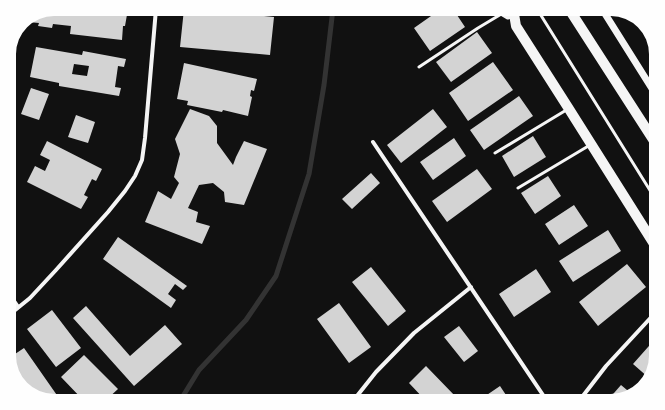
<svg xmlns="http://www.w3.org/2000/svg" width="665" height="410" font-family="'Fira Sans Condensed',sans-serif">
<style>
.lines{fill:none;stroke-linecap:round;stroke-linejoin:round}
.stream{stroke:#333;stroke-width:5}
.building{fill:#d3d3d3;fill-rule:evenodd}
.service{stroke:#f5f5f5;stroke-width:3}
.minor{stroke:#f5f5f5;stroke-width:4}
.tertiary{stroke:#f5f5f5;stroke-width:7}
.primary{stroke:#f5f5f5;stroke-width:10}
</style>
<rect width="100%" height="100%" fill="#111"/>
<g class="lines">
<path class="stream" d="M180,401L199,370L246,320L276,276L309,174L324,85L333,9"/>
</g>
<path class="building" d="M54,9H128L125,26H123L122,40L70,34L71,26L53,24L52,28L38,26L39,23L28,22V20Z
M184,9H193L274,17L270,55L180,47Z
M441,9H453L465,27L430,51L414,28Z
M477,32L492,53L451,82L436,62Z
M36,47L82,55L83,51L126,59L124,67L118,66L115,87L121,88L119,96L59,86V83L30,77ZM74,64L89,66L87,76L72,74Z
M493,62L513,90L468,121L449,93Z
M184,63L257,79L254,91L251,90L250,96L252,97L248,116L223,110L222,112L187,105L188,101L177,99Z
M31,88L49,94L39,120L21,114Z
M519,96L533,116L484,150L470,130Z
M190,109L209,116L217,126V143L233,165L236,157L244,141L267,149L244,205L225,202L224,192L213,183L199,185L188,208L198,212L196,222L210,226L202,244L145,222L158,191L171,199L179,183L174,177L180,154L175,139Z
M433,109L447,127L401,163L387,145Z
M76,115L95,122L88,143L68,137Z
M533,136L546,157L514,177L502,156Z
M454,138L466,156L433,180L420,162Z
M47,141L102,169L96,181L92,179L84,195L88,197L81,209L27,182L35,166L45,171L50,160L40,155Z
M477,169L492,189L447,222L432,201Z
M371,173L380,183L352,209L342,199Z
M548,176L561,196L535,214L521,193Z
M574,205L588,226L559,245L545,224Z
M608,230L621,251L573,282L559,261Z
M118,237L187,286L183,290L175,284L168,294L176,300L171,308L103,259Z
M627,264L646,287L598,326L579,302Z
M371,267L406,311L388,326L352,282Z
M536,269L551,292L514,317L499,294Z
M339,303L371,347L349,363L317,319Z
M86,306L130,356L165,325L182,344L134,386L73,318Z
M52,310L81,348L56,367L27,329Z
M459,326L478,351L464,362L444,337Z
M656,338V356L649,378L633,364Z
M24,348L61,401H54L29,394L9,359V358Z
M84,355L118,389L105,401H84L61,377Z
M426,366L456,397L452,401H426L409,383Z
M621,385L633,395L611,401H607Z
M500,386L510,401H478Z"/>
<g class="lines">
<path class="service" d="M537,9L656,200
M419,67L478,28L503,13
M495,153L568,109
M518,188L590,145"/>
<path class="minor" d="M373,142L547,401
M9,294L18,307
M9,315L30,298L56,270L108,212L125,191L135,176L142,160L145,138L156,9
M353,401L376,372L414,333L471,287
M579,401L606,366L656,312"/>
<path class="tertiary" d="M501,9L503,13L508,16L514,14
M602,9L656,95
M655,246L654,263L656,272"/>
<path class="primary" d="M512,9L514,14L516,26L569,109L656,247
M569,9L656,144"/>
</g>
<path d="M0 0H665V410H0ZM54 16H611A38 38 0 0 1 649 54V356A38 38 0 0 1 611 394H54A38 38 0 0 1 16 356V54A38 38 0 0 1 54 16Z" fill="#fefefe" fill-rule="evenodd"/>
</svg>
